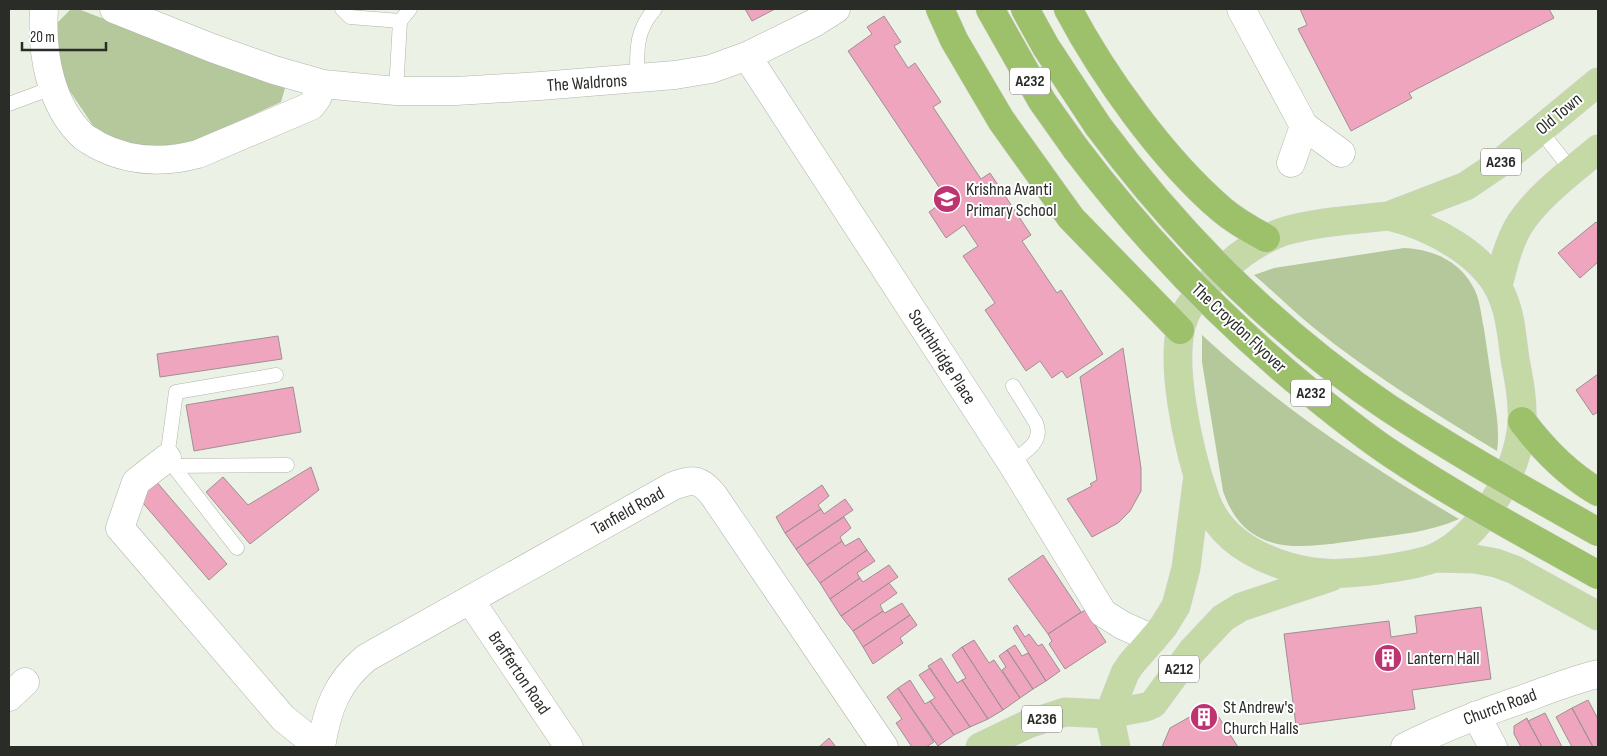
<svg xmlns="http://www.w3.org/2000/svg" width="1607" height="756" font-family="'Sofia Sans Condensed',sans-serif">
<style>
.green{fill:#b4c89b}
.building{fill:#f0a5be;stroke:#9d9094}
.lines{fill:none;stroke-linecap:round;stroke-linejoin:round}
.lane-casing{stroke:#b0b5aa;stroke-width:15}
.street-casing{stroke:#b0b5aa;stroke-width:29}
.primary-casing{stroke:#d0d1d0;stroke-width:29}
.highway-casing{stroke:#d0d1d0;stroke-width:29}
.lane{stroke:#fff;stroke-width:14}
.street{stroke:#fff;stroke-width:28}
.primary{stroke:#c4d9a6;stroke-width:28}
.highway{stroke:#9dc06b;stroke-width:28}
.highway-bridge-casing{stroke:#d0d1d0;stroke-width:29;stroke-linecap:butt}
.highway-bridge{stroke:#9dc06b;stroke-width:28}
.labels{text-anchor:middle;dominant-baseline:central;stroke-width:4;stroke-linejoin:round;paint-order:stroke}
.shield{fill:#fff;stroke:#6a6b68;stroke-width:1}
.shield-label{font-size:16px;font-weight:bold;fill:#2a2c28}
.street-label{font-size:18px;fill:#2a2c28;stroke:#fff}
.poi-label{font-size:18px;fill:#2a2c28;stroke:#fff;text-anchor:start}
</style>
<rect width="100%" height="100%" fill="#ebf1e5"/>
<path class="green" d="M71,9H78L285,88L281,102L188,144L135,147L96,130L61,78L57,23Z
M1404,248C1431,249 1458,260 1472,285C1480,297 1481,315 1484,329C1487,349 1490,370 1493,390C1496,411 1500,431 1497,451C1434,413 1371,374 1314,328C1293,311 1274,292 1254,275L1274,268Z
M1202,335C1280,407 1367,465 1459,519C1430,532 1397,535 1366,539C1308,547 1247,562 1223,491L1202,362Z"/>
<path class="building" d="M745,9H775L752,21Z
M1300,9H1549L1554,18L1409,93L1412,98L1351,131L1298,29L1307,25Z
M884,16L901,42L894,46L908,68L915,63L941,102L933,107L981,179L990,173L1031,235L1022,241L1057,293L1061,290L1103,354L1067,378L1062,371L1052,378L1040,361L1026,371L985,310L995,303L963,256L978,246L964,225L946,238L929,212L947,199L848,51L872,34L867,27Z
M1596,222L1598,224V262L1580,278L1558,253Z
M278,336L282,359L160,377L157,354Z
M1123,348L1141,468V491L1130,511L1118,523L1092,537L1067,499L1092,486L1090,484L1097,480L1080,377Z
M1598,374V412L1593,415L1576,390Z
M293,387L301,432L194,451L186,405Z
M311,467L319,490L250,544L206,492L223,477L248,505Z
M155,480L227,564L209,580L137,496Z
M822,485L829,496L818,505L821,509L785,533L776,517Z
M845,499L853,510L796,549L785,533L821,509L824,514Z
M844,517L851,528L840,537L842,541L807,565L796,549Z
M859,538L867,550L820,583L807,565L842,541L845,546Z
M867,550L875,561L857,573L860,578L830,599L820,583Z
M1043,555L1081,612L1048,634L1008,579Z
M889,565L898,577L841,616L830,599L860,578L863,582Z
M889,583L897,593L880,605L883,611L853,631L841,616Z
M902,603L910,615L863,647L853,631L883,611L885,613Z
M1481,607L1491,679L1412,690L1415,709L1296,725L1284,634L1389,621L1391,637L1417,633L1415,616Z
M1085,610L1106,642L1065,669L1049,644L1052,641L1048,634Z
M910,615L917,625L900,638L903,643L873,664L863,647Z
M1017,625L1025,637L1029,634L1038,646L1042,644L1060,671L1046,681L1013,628Z
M974,640L989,663L994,660L1020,698L1003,710L962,647Z
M1015,645L1022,656L1028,653L1046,681L1033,689L1007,650Z
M962,647L1003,710L988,719L962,680L966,678L952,655Z
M1007,650L1033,689L1020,698L1002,670L1006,667L999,656Z
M941,658L957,683L962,680L988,719L970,727L928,666Z
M930,668L970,727L954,735L930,701L935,698L919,675Z
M910,680L925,704L930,701L954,735L938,746L898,688Z
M898,688L934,742L926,747H912L896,723L902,719L887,697Z
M1588,700L1598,719V747H1593L1572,708Z
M1211,705L1238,747H1162L1170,728Z
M1572,708L1593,747H1572L1556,717Z
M1545,713L1562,747H1542L1528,721Z
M1527,718L1528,721L1542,747H1521L1514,734V726Z
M829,738L836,747H819Z"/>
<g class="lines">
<defs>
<path id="lane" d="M342,9L350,17L400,21L396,91
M400,21L410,9
M637,79C637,51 635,31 655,9
M9,104L52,88
M1540,130L1572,171
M1011,462C1025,452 1044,442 1036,423L1013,386
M173,466L287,465
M237,548L167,458L176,392L276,375"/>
<path id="street" d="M44,9C41,53 50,106 84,137C88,140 93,142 97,145C129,162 164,163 198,154L311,106L317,98L323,84
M114,9L212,48L274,70L323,84L396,91H456L540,86L675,75L711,69L747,56L814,23L836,9
M1241,9L1304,126L1291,163
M747,56L1011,462L1103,613L1122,625L1153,639
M1304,126L1341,153
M167,458L136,482L120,528L283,718L319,747
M470,600L569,747
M9,697L25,682
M1476,715L1493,747
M321,747C327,710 336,683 366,658L673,486C693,478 701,479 714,496L884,747
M1405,747C1444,727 1484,712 1526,698C1550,689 1573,680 1598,674"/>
<path id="primary" d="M1388,216C1431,226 1487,255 1503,298C1511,317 1512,339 1515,359C1519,380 1523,400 1522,421C1520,471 1480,537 1434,558C1417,565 1396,567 1378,570C1346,574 1320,576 1289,567C1252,556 1218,536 1205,498C1190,455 1166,357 1185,315C1191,300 1212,280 1225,268C1241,253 1261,240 1282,232C1314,222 1354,220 1388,216Z
M1388,216L1466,186L1500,163L1598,82
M1498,286C1503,266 1508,245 1518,227C1536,197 1572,171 1598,149
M1434,558L1475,559L1496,563L1515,570L1598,616
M980,747L1028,724L1065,712L1109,714L1146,707L1153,704L1192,651L1223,618L1241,607L1331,577
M1116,747L1109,714L1125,673L1131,664L1163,627L1176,606L1186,568L1197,482"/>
<path id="highway" d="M940,9L954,40L1001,120L1071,218L1180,330
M990,9L1042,101L1076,149
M1025,9L1046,47L1098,126
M1068,9C1104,77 1163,159 1221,209C1235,221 1251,230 1266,238
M1522,421C1543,449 1567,474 1598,492"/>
</defs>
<use href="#lane" class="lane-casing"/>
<use href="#street" class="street-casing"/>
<use href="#primary" class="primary-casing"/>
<use href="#highway" class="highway-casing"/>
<use href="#lane" class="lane"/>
<use href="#street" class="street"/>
<use href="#primary" class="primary"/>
<use href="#highway" class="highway"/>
<defs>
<path id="highway-bridge" d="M1098,126C1179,235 1274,331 1387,407C1455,452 1527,492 1598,532
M1076,149C1145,240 1223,321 1311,393C1338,415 1364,436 1393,455C1459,499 1529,536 1598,575"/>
</defs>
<use href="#highway-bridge" class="highway-bridge-casing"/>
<use href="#highway-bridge" class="highway-bridge"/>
</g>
<defs>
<symbol id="school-disc" viewBox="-11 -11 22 22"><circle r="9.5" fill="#bd3471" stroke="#fff"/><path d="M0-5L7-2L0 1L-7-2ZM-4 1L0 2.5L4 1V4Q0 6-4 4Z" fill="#fff"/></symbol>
<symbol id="building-disc" viewBox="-11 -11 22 22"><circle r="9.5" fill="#bd3471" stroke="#fff"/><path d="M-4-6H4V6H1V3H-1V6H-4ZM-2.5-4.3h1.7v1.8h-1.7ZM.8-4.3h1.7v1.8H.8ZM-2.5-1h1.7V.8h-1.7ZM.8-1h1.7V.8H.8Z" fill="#fff"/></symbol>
</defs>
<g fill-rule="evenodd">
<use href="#school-disc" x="931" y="183" width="32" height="32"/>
<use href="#building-disc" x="1372" y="642" width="32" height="32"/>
<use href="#building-disc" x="1188" y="701" width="32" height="32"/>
</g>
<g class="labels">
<g class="shield">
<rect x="1010" y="67.5" width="40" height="27" rx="4"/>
<rect x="1481" y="148.5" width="40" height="27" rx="4"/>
<rect x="1291" y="379.5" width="40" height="27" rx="4"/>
<rect x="1159" y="655.5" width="40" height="27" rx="4"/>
<rect x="1022" y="705.5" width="40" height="27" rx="4"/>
</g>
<g class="shield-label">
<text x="1030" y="81">A232</text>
<text x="1501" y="162">A236</text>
<text x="1311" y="393">A232</text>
<text x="1179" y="669">A212</text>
<text x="1042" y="719">A236</text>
</g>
<g class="street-label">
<text transform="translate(587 83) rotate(-4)">The Waldrons</text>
<text transform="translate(1559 114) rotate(-40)">Old Town</text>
<text transform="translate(1239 328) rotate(43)">The Croydon Flyover</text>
<text transform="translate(942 357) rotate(57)">Southbridge Place</text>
<text transform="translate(628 511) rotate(-29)">Tanfield Road</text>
<text transform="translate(519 673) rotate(56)">Brafferton Road</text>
<text transform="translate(1500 707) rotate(-20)">Church Road</text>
</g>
<g class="poi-label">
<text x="966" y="189">Krishna Avanti<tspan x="966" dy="21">Primary School</tspan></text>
<text x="1407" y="658">Lantern Hall</text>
<text x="1223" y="707">St Andrew's<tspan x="1223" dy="21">Church Halls</tspan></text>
</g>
</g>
<rect width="1607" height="756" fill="none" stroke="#2a2c28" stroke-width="20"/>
<path d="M22 42v8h84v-8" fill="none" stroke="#2a2c28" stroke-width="2.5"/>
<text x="30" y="42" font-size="15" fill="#2a2c28" stroke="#ffffff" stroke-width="4" paint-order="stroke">20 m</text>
</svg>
